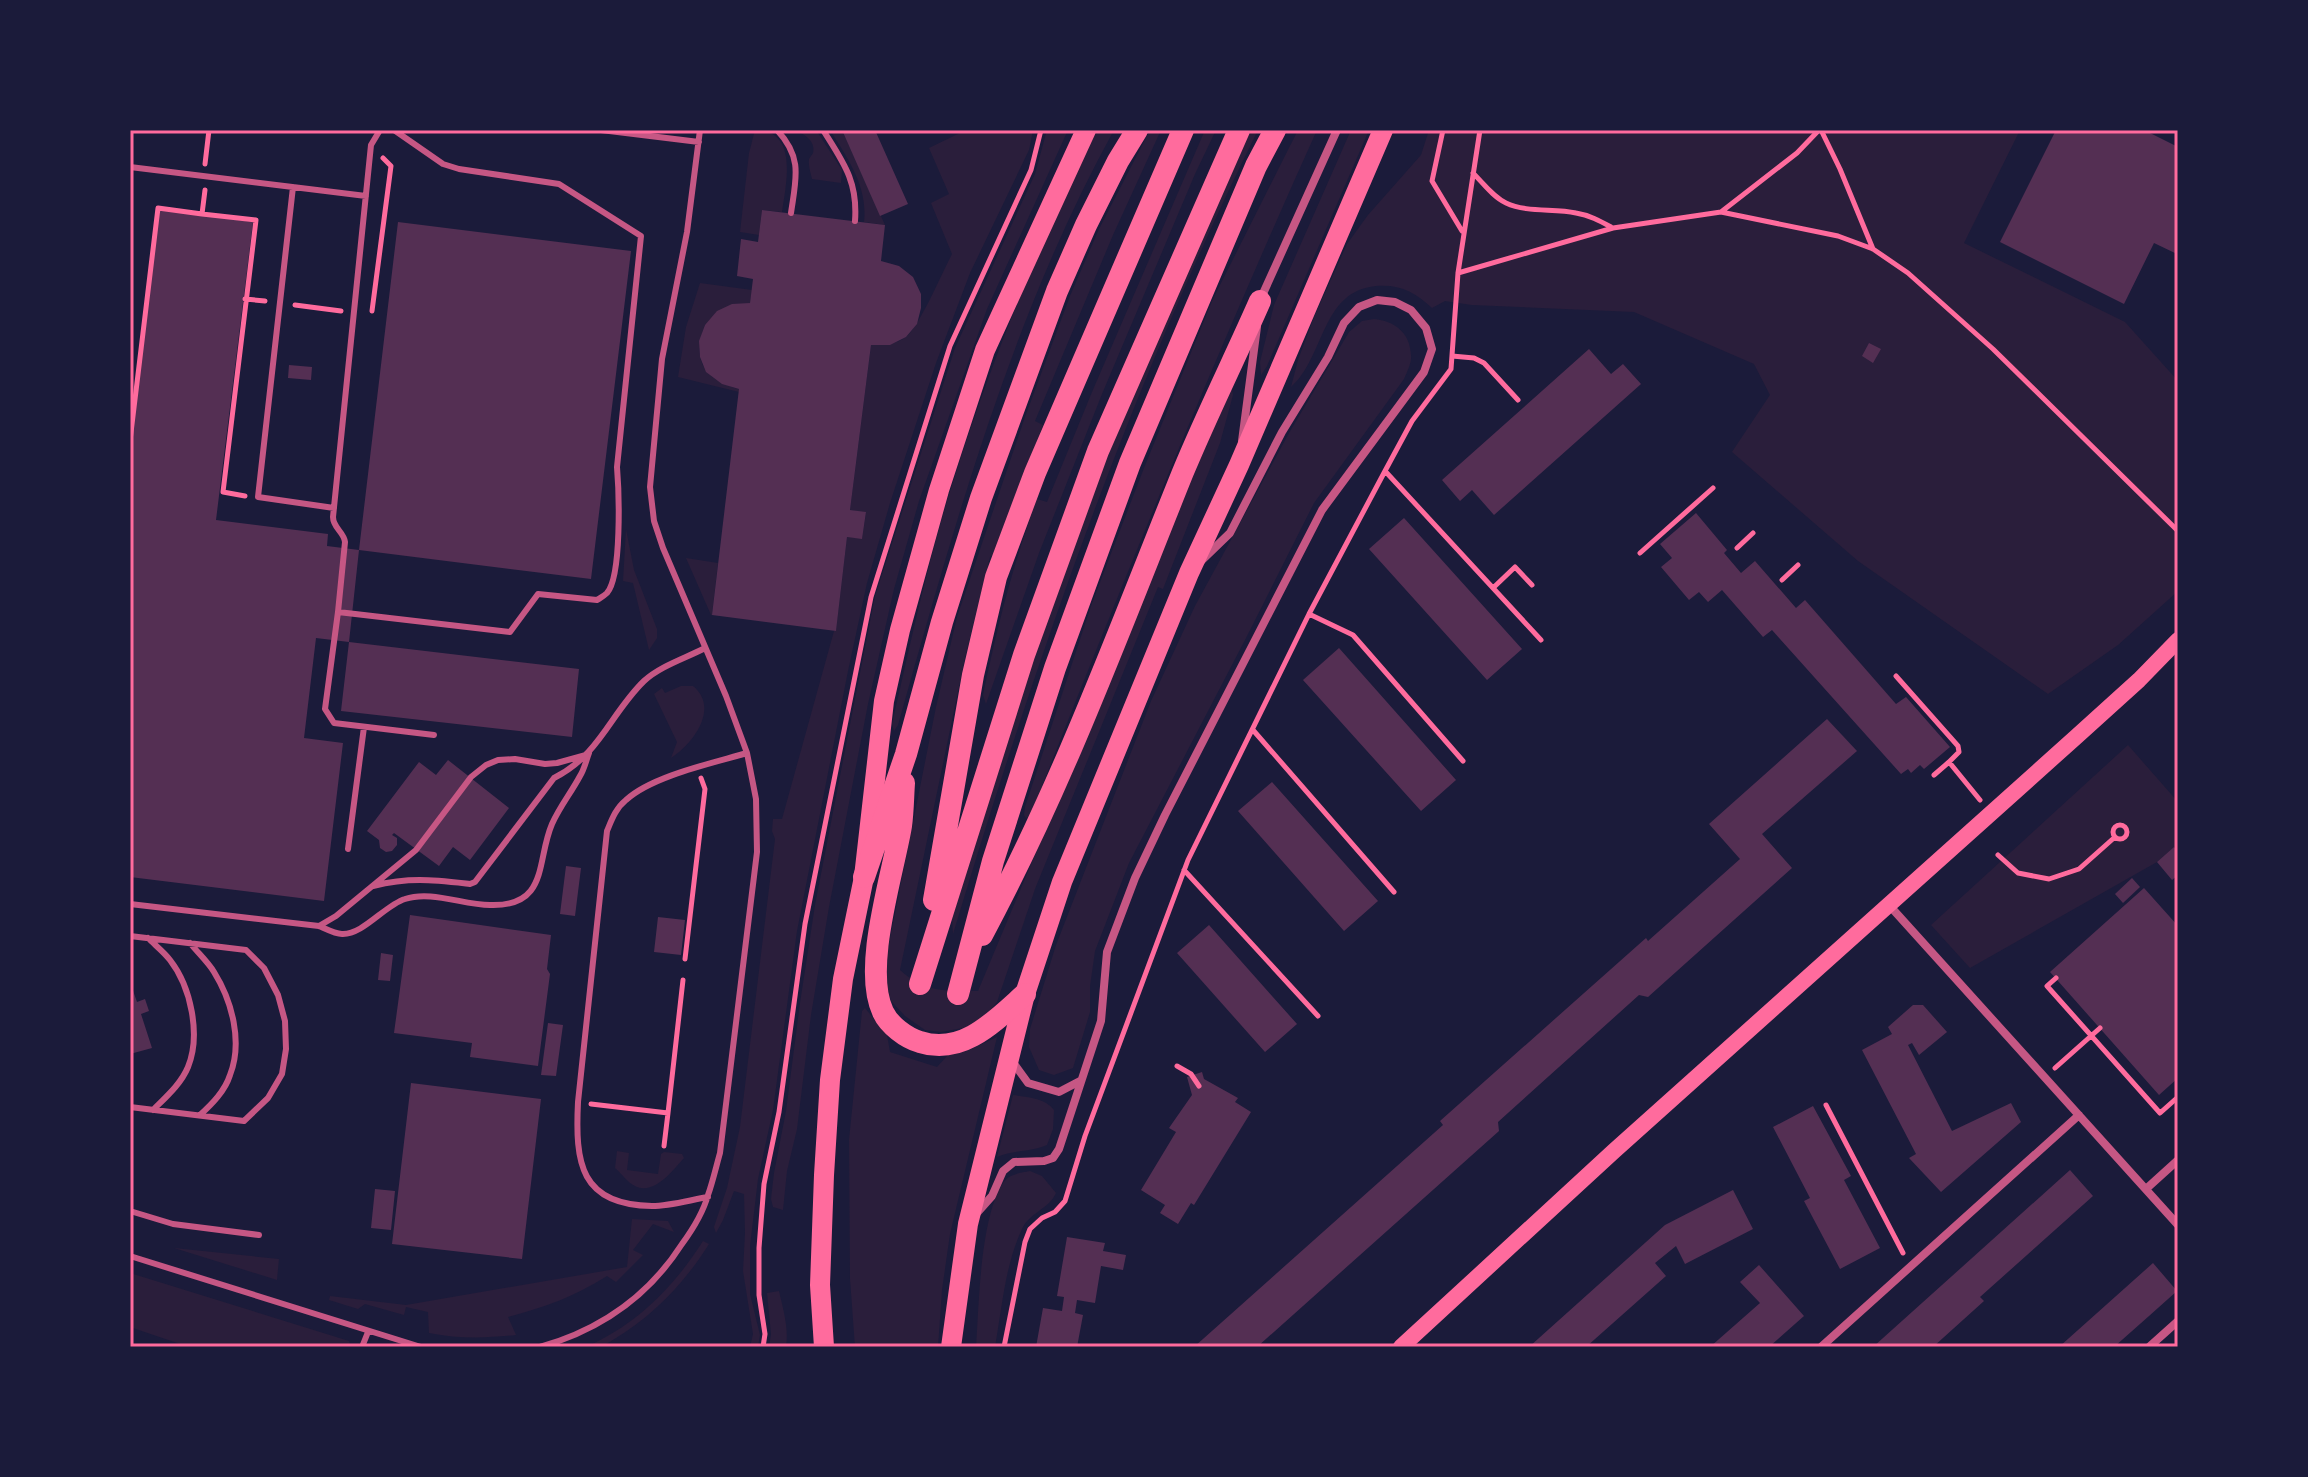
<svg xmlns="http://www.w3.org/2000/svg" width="2308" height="1477" font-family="'DM Sans',sans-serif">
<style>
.green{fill:#2a1e3b}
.building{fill:#542f53}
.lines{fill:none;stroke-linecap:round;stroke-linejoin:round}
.path{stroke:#ff6b9d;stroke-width:5}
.service{stroke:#c65784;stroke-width:6}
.minor{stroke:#c65784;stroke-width:8}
.secondary{stroke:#ff6b9d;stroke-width:16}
.primary{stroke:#ff6b9d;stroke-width:20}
.trunk{stroke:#ff6b9d;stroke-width:22}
.neatline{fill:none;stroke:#ff6b9d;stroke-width:3}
</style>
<rect width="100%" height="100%" fill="#1b1b3a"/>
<path class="green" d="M755,130C799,130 786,184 782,212L762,210L759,235L740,232L749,153Z
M793,130H816L842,170L841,183L812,179C811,174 808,165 809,159C810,157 812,155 813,153C816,140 803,133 793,130Z
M830,130H842L885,225L864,222C868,187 848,159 830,130Z
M962,130H1033L1029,150L970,273L936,363L890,503L867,583L848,671L797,931L773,1110L758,1179L750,1246V1294L760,1335L758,1347H750L753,1334L743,1271L745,1233L744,1194L734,1191L723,1220L716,1233L714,1227L727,1188L740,1127L775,839L772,831L773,819H782L834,631L836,630L847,537L862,538L866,513L850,510L871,345C884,345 896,345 907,336C921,323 942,273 952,254L931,203L949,194L929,148L962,132Z
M1047,130H1068L987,309L919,501L894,589L868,704L829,907L811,1015L797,1129L787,1171L783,1210L773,1207L771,1199L774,1173L786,1111L800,1003L815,905L875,596L955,348L1035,174Z
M1096,130H1114C1012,315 955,523 898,725L894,731L892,724C909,650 925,574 947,501C986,374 1036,249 1096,130Z
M1150,130H1161L1113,235L1035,421L1043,425L995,553L990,557L965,658L900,970C925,993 946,991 978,991L1228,393L1232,389L1233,395L1220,443L1163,589L1158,587L1035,889L997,1002L984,1019L963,1028L941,1032L925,1030L905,1016L891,1001L883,973L936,707L957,617L1025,417L1070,296L1099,229Z
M1205,130H1216L1195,174L1102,394L1039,553L986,704L983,695C997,628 1013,564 1037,499L1047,502L1092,392Z
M1248,130H1258C1130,388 1036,659 953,934L952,918L993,774L1094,484Z
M1298,130H1317C1216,354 1123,580 1033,809L1030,817L1026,818L1024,815L1025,807L1092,603L1144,468L1212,301Z
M1351,130H1369L1267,366L1261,375L1260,362L1274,305Z
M1429,130H2020L1964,243L2125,322L2178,381V591L2118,645L2048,694L1858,561L1732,452L1770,395L1754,364L1634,312L1472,305L1445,301L1432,308C1415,292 1400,284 1376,286C1321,291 1325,357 1291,387L1298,360L1314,317L1347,244L1368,215L1421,155Z
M700,283L752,290L750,303L705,325C691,360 704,379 739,389V392L678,377L686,327Z
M1374,319C1394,321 1410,332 1411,355C1412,362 1407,372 1404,379L1314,503L1246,638L1129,863L1095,951L1090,986V1012L1073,1068L1054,1075L1039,1070L1029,1047L1030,1029L1056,945L1151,701L1195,606L1289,433L1349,332L1362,321Z
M626,529L634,570L657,629V638L649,650L633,583L623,581Z
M686,558L718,563L712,615H711Z
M681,686H693C720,708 693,744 671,758L677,742L654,694L662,688L665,693Z
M2128,745L2178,802V844L2157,862L1970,968L1931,925Z
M865,1008L887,1035L890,1052L937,1067L948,1055L967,1051L997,1037L950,1234L942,1290L938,1347H855L850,1279L849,1140L862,1011Z
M1013,1095C1028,1097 1045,1098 1054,1110L1053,1129L1047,1145C1030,1152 1014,1150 997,1157Z
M617,1151L629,1153L627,1170L658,1174L661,1154L664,1152L682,1154L684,1158C673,1170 654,1196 635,1186C628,1183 621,1173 615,1168Z
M1030,1171L1042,1176L1056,1193C1049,1209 1029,1213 1022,1229C1005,1265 1002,1308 995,1347H976C979,1305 980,1218 1003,1183C1009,1174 1020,1173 1030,1171Z
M632,1219L668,1221L674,1232L653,1224L633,1250L643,1255L616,1282L607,1276C571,1298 548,1306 508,1317L516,1335C487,1338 459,1339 429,1333L428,1312L406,1307L404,1315L365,1304L358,1309L329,1300L330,1296L406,1305L627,1267Z
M703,1241L709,1244C686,1281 653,1316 616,1338C611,1341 604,1346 599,1347C595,1348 590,1347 586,1347C636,1325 674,1287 703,1241Z
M174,1248L279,1259L277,1280Z
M130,1273L349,1341L351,1347H189L130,1327Z
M779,1291C783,1309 789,1328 786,1347H769L771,1334L767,1293Z"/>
<path class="building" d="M842,130H875L908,204L880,216Z
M2056,130H2144L2178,147V251L2177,254L2154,243L2124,304L2000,242Z
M159,210L253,222L216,520L328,534L327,546L359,550L349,642L316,638L304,738L343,743L324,901L130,877V444Z
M762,210L885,225L881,261L899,266L913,277L921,294V308L917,324L906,337L890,345H871L850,510L866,512L862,539L847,537L836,631L712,615L739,389L722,384L706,372L700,357L699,341L705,325L717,311L732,304L750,303L753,279L737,276L741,239L758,242Z
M398,222L631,251L591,579L359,550Z
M1869,343L1881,349L1873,363L1862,356Z
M1589,349L1611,374L1623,364L1641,384L1494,515L1472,490L1460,501L1442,480Z
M289,365L312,367L311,380L288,378Z
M1696,513L1727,550L1724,553L1741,573L1755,561L1796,608L1805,600L1896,704L1906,697L1950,747L1924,769L1920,765L1911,773L1908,769L1901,774L1772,630L1763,637L1722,590L1708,602L1699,592L1689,600L1661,567L1672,558L1660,544Z
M1404,518L1522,649L1487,680L1369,549Z
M349,642L579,669L572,737L341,711Z
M1339,648L1456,780L1421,811L1303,680Z
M1827,719L1857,751L1762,834L1792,868L1648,997L1639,995L1498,1122L1499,1131L1257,1347H1194L1443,1125L1440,1121L1646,938L1648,941L1740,859L1709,824Z
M448,760L509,808L470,860L453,847L439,866L394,833L392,835L397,838V845L392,851L386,852L380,848L379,840L367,831L419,762L436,775Z
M1272,782L1378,901L1344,931L1238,811Z
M2174,847L2178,851V875L2172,880L2157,862Z
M566,866L581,868L575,916L560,914Z
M2132,878L2140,887L2123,903L2115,894Z
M2144,888L2178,926V1078L2159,1095L2050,972Z
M410,915L551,935L547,969L550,974L538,1066L470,1057L472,1043L394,1033Z
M658,917L685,920L681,955L654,952Z
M1209,925L1297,1024L1265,1052L1177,953Z
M381,953L393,955L390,981L378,980Z
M130,982L137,1002L145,999L149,1011L141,1014L152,1048L130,1054Z
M1913,1005H1923L1947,1032L1919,1055L1912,1043L1908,1045L1952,1131L2011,1103L2021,1122L1941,1192L1909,1158L1916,1154L1862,1050L1892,1034L1888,1027Z
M548,1023L563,1025L556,1076L541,1075Z
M1202,1072L1204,1079L1238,1098L1235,1102L1251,1112L1194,1205L1191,1203L1178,1224L1160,1213L1165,1205L1141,1190L1176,1132L1169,1128L1192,1095L1187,1077Z
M411,1083L541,1099L522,1259L392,1244Z
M1813,1106L1851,1176L1844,1180L1880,1248L1840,1269L1804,1201L1810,1198L1773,1127Z
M2070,1170L2093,1196L1980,1297L1984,1301L1933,1347H1873Z
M375,1189L395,1191L391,1230L371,1228Z
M1733,1190L1753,1229L1685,1264L1676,1246L1655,1263L1666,1276L1586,1347H1529L1665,1225Z
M1067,1237L1105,1243L1103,1251L1126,1255L1123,1270L1101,1266L1095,1303L1077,1300L1075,1313L1083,1315L1077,1347H1036L1043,1308L1062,1311L1064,1297L1057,1296Z
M2153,1263L2177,1291L2149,1316L2114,1347H2059Z
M1759,1265L1804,1316L1769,1347H1710L1760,1303L1740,1282Z"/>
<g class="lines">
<path class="path" d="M1443,130L1432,181L1462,231
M1821,130L1840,169L1873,249
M205,164L209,130
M1473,173C1483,183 1493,197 1506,203C1527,213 1554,208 1576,213C1589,215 1600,221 1611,227
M205,190L202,214L256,220L223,492L245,496
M1721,212L1838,236L1873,249L1908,273L1993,349L2178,531
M1458,273L1613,228L1721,212L1797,153L1819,130
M245,299L265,301
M295,305L341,311
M372,311L391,166L383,158
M1452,356L1474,358L1484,363L1518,400
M130,441L158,208L202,214
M1385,471L1541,640
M1737,548L1753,533
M1640,553L1713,488
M1782,580L1798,565
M1493,588L1515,567L1532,585
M1309,614L1353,635L1463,761
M1896,676L1958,746L1959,752L1949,762
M1253,730L1394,892
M1934,775L1949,762L1980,800
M2113 832a7 7 0 1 1 14 0a7 7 0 1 1-14 0Z
M1998,855L2018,873L2049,879L2079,869L2115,837
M1184,870L1318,1016
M685,959L705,789L701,778
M2056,978L2047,986L2160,1113L2178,1097
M1177,1066L1191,1074L1199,1086
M2055,1068L2100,1028
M591,1104L668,1113L683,980
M1826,1105L1903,1253
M664,1146L668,1113
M763,1347L765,1334L759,1295V1248L764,1184L779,1112L805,924L871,597L950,346L1031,170L1041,130
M1004,1347L1025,1242L1030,1229L1042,1218L1055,1212L1065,1201L1085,1136L1188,860L1309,614L1385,471L1412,421L1451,369L1458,273L1480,130"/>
<path class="service" d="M394,130L443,164L459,169L559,184L641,236L617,467C619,491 622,576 607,593C604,596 600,598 597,600L538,594L510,632L338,612L325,709L334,723L434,735
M601,130L699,142
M777,130C803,158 796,178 791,213
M823,130C843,162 858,181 855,221
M130,167L366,196
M293,187L258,497L334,508
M338,612L345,542C344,532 333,528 333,517L371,145L380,130
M348,849L364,727
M373,886C410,877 433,880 470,884L475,882L554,778C600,755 610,714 644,681C660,666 686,658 705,648
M130,904L319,926C326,929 335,934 342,934C363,935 385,905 405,899C431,890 463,905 490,905C549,907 536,861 552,824C560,806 571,793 580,776C584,770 586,761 589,753
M319,926L336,916L416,850L471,777L486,765L498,760L515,759L545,764L557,763L586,755
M130,936L246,950L264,968L278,995L285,1021L286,1049L282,1074L268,1098L244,1121L130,1107
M148,938C155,945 164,952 170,960C191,987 201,1035 188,1067C181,1084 166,1097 153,1110
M190,943C198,953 208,962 214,972C232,1001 243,1042 230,1075C225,1091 212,1104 200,1115
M708,1197C690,1200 670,1206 652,1206C580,1205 575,1163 578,1102L607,831C612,819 616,808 626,800C652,776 713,763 747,753
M130,1211L173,1224L259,1235
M130,1256L421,1347
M362,1347L368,1332
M540,1347C600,1330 648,1297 682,1244C693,1229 703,1213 708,1195C713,1181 716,1167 720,1153L757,852L756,799L747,753L726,696L663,548L654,521L650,487L662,359L687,232L700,130"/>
<path class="minor" d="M1261,298L1337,130
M1242,441L1257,327
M1889,905L2178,1225
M1012,1061L1028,1083L1059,1092L1080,1081
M2146,1189L2178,1160
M976,1214L992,1196L1003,1171L1014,1162L1044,1161L1053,1158L1059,1149L1101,1021L1107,952L1135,878L1165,815L1322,510L1424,372L1432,349L1426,328L1411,310L1395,302L1377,300L1359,307L1344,323L1328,357L1282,432L1230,533L1201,561
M1821,1347L2079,1115
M2149,1347L2178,1321"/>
<path class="secondary" d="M1401,1347L1614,1151L2076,737L2139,680L2178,640"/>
<path class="primary" d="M824,1347L820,1285L824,1175L830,1080L843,979L864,877L884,701L900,630L939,490L985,350L1086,130
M951,1347L968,1224L1025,994L1062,882L1189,573L1239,465L1383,130"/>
<path class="trunk" d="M904,783C903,797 903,812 901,826C893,874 862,968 883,1012C889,1025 906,1038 920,1042C963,1056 996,1020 1025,994
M864,877L906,754L942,622L981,498L1057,291L1086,225L1118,161L1137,130
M934,900L973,675L996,577L1035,473L1183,130
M982,935C1062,786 1120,628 1183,472C1207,414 1235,358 1260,301
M920,984L1024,655L1098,451L1239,130
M958,994L993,861L1055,668L1130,463L1256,166L1275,130"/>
</g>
<rect width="2308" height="1477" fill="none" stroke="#1b1b3a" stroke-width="264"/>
<rect x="132" y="132" width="2044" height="1213" class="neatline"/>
</svg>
